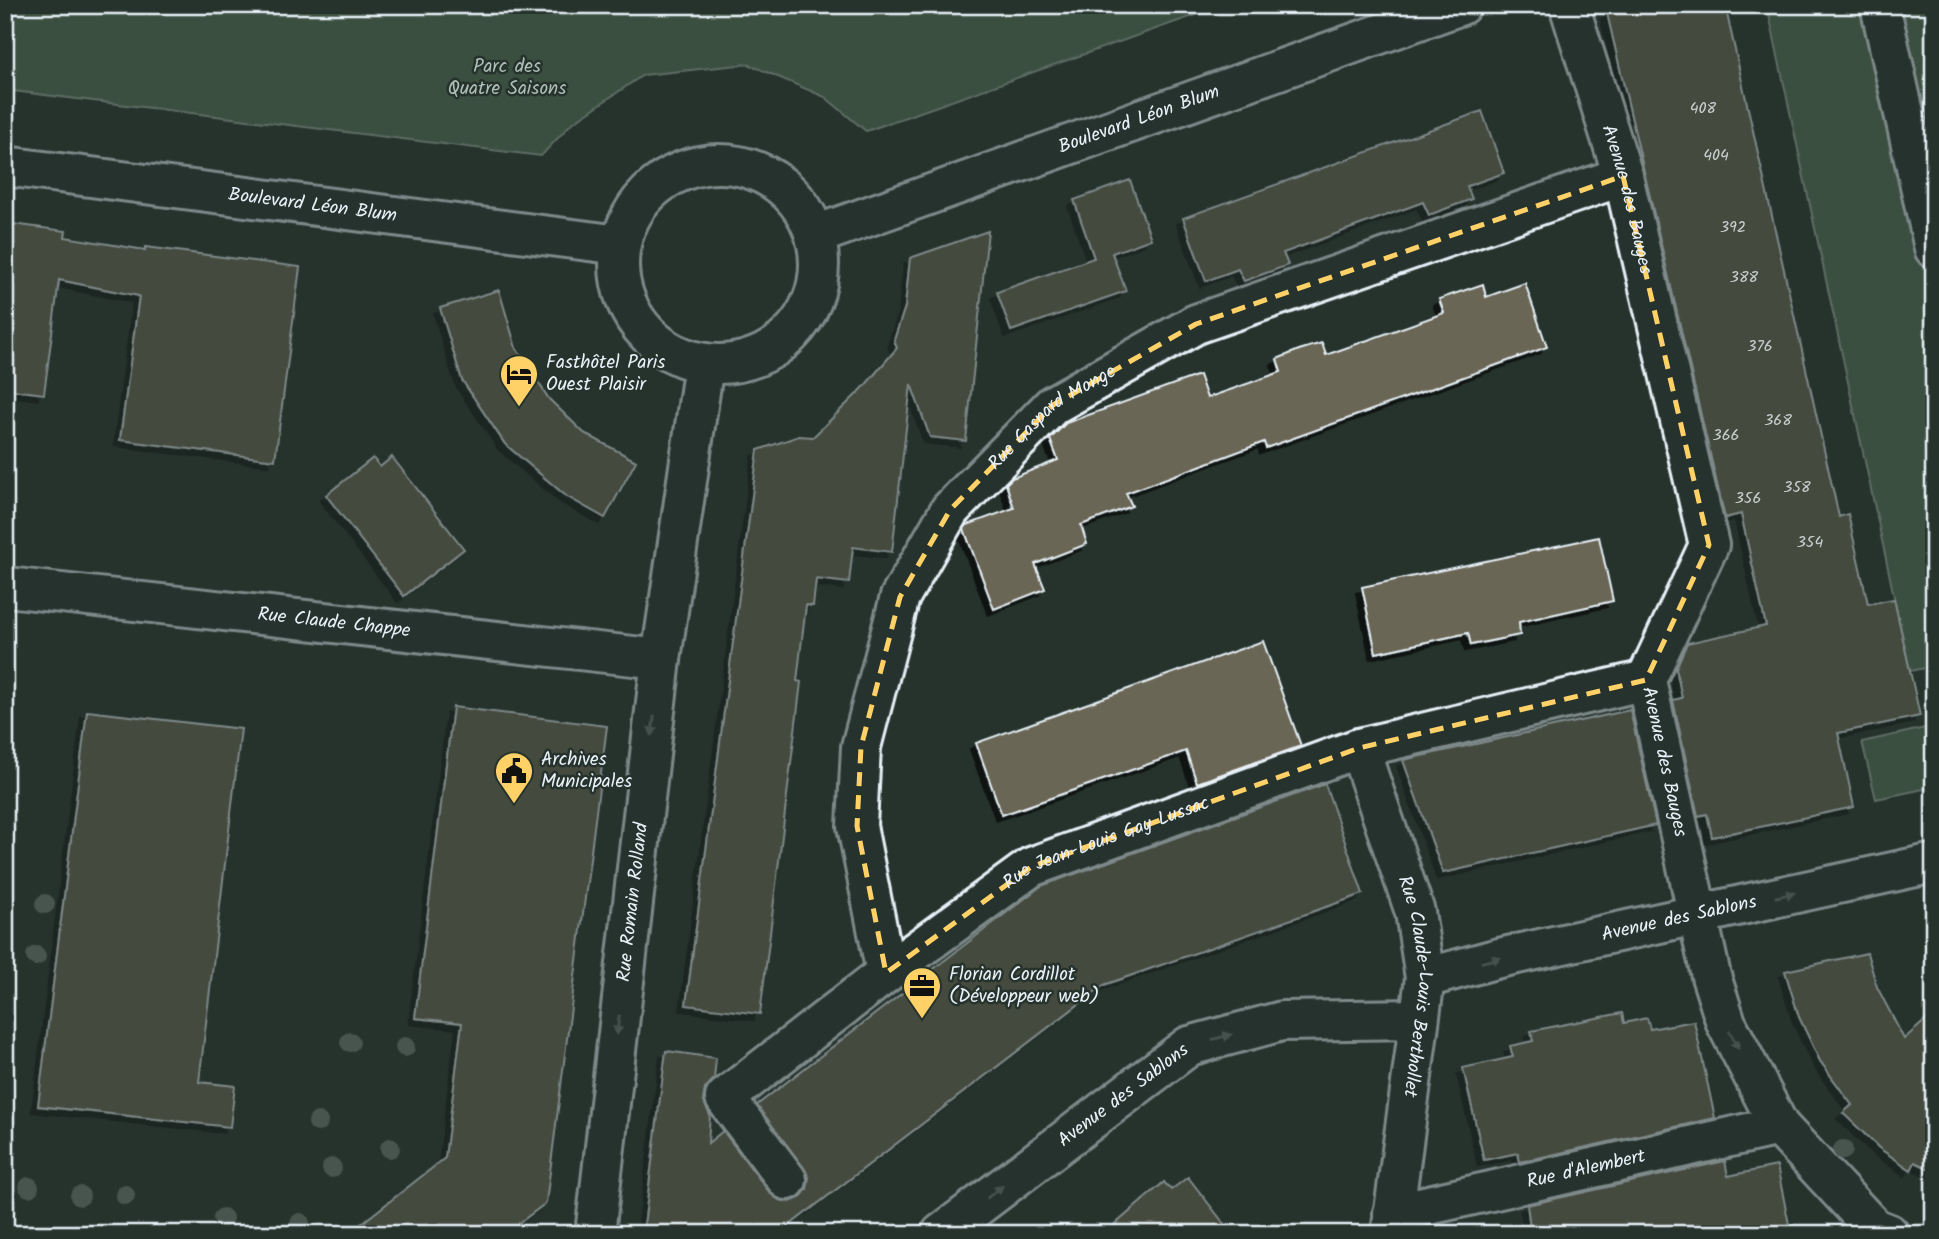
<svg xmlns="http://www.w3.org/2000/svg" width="1939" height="1239" font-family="Kalam,sans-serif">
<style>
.green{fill:#567259;stroke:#9fb2a8;stroke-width:2}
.building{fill:#6b6654;stroke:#e8f1f8;stroke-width:2;filter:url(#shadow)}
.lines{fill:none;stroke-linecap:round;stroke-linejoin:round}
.minor-casing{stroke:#e8f1f8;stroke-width:44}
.minor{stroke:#26332d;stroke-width:38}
.tree{fill:#717f79}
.oneway{fill:#6a7674}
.marked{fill:none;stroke:#ffd166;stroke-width:5;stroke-dasharray:14 9;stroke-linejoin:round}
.labels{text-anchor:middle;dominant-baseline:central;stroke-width:5;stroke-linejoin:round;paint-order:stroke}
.number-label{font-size:16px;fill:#c9cecf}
.park-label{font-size:19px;fill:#aebeb8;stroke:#26332d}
.street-label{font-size:19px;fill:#e8f1f8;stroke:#26332d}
.poi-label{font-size:19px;fill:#e8f1f8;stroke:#26332d;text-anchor:start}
</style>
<defs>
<filter id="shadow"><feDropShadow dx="-6" dy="6" stdDeviation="0" flood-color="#0009"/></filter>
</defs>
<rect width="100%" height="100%" fill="#26332d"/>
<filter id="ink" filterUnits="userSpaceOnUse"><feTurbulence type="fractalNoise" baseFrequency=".0143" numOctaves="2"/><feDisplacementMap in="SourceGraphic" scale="14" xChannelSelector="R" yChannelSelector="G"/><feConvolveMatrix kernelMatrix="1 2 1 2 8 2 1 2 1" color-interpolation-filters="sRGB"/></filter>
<g filter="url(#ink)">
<path class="green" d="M5,5H1224L866,131L825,97L748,64L643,75L571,124L541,156L5,90Z
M1767,5H1934V666L1910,671Z
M1934,726V787L1876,799L1862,742Z"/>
<path class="building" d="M1640,5H1725L1839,517L1848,514L1868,604L1894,599L1920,716L1838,733L1854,807L1712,837L1707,814L1698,816L1673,700L1682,698L1676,668L1687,643L1766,626L1741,514L1725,518L1607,13Z
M1482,111L1504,173L1467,186L1472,199L1429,215L1423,202L1283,253L1288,265L1244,281L1238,269L1206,281L1183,218Z
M1130,180L1151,239L1112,253L1126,291L1011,331L997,292L1094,258L1074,200Z
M5,223L66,231L65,237L145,250V247L300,267L275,460L120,440L139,296L59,280L44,394L5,389Z
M988,231L966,441L930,437L911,384L892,552L853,547L849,583L816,579L813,606L806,605L797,681L801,682L760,1014L686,1005L758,450L799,436L813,437L863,388L897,348L894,340L905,307L910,258Z
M1525,283L1547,347L1266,448L1264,442L1126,493L1132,506L1081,525L1087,544L1035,564L1045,589L994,609L964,529L967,525L1014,508L1006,484L1012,478L1058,460L1050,439L1066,423L1199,375L1207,398L1281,372L1277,359L1299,350L1322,343L1326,355L1444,313L1439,299L1483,284L1486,297Z
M499,290L516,348L549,399L584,433L636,461L605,518L566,496L505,444L462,380L440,308Z
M392,457L464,549L404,596L326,495L373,458L380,467Z
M1599,537L1613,601L1519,622L1520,635L1471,645L1468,633L1376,653L1362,587Z
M1263,641L1301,746L1197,783L1186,751L1002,815L976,743Z
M453,707L607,726L546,1203L519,1223V1234H348L445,1158L462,1023L415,1018Z
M1630,710L1656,825L1443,873L1403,760Z
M87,711L241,729L199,1082L235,1086L230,1127L38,1106Z
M1325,784L1363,894L1104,985L778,1234H643L666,1051L716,1058L714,1079L705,1089L703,1100L710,1115L708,1143L723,1131L770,1193L779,1200L790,1202L800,1198L807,1189L809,1177L757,1105L1041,886Z
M1867,953L1877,987L1904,1039L1934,1013V1171L1915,1162L1911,1170L1879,1148L1843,1113L1852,1105L1820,1061L1799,1017L1785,971Z
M1622,1013L1624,1023L1647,1018L1650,1029L1694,1021L1715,1118L1520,1162L1518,1153L1484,1160L1463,1068L1513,1057L1510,1046L1533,1041L1531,1031Z
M1725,1161L1728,1176L1777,1166L1791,1234H1531L1527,1205Z
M1188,1177L1232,1234H1104L1164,1182L1171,1190Z"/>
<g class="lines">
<defs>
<g id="minor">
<path id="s1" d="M1569,5L1623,176L1709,545L1646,680L1711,976L1726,1023L1779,1126L1874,1228L1889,1234"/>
<path d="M1880,5L1934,248"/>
<circle cx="719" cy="264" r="100"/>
<path id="s2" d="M5,166L620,245"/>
<path id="s3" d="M816,235L1461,5"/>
<path id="s4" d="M7,587L661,659"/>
<path id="s5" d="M1359,748L1415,912L1425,978L1391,1234"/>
<path id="s6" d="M886,973L857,826L861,747L900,597L950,510L1053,405L1196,324L1623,176"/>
<path id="s7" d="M1425,978L1499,958L1934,863"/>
<path id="s8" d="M787,1180L725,1098L886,973L1031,867L1359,748L1646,680"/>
<path id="s9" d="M1393,1213L1779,1126"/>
<path id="s10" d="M595,1234L661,659L704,364"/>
<path id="s11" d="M941,1234L1189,1046L1282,1021L1418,1019"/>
</g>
</defs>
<use href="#minor" class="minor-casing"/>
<use href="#minor" class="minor"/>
</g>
<g class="tree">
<circle cx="45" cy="904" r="10"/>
<circle cx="36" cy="956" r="10"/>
<circle cx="350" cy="1042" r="10"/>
<circle cx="405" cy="1047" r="10"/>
<circle cx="318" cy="1122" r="10"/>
<circle cx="390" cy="1148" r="10"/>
<circle cx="1843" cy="1150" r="10"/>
<circle cx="332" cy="1168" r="10"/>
<circle cx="29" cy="1187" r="10"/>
<circle cx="125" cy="1195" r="10"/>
<circle cx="80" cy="1196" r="10"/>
<circle cx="223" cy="1218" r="10"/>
<circle cx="300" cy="1223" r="10"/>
</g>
<defs><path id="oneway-solid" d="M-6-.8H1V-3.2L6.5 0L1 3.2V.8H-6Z" transform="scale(1.75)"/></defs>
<g class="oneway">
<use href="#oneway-solid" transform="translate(653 726) rotate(97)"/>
<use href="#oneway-solid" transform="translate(1785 895) rotate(-13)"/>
<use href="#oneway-solid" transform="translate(1491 960) rotate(-15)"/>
<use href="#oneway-solid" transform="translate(618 1025) rotate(97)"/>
<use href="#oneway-solid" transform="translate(1222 1037) rotate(-15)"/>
<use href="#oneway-solid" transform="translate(1734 1040) rotate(63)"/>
<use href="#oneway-solid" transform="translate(995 1192) rotate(-38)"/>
</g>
</g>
<path d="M0 0H1939V1239H0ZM1623,176L1709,545L1646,680L1359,748L1031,867L886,973L857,826L861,747L900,597L950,510L1053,405L1196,324Z" fill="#26332d" fill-opacity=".55" fill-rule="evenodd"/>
<path class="marked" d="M1623,176L1709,545L1646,680L1359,748L1031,867L886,973L857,826L861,747L900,597L950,510L1053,405L1196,324Z"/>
<defs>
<symbol id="hotel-pin" viewBox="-11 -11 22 30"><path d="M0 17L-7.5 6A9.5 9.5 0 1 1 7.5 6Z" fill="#ffd166" stroke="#26332d"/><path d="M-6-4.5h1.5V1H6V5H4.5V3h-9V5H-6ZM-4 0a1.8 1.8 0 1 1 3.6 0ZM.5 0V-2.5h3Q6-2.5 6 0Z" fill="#111"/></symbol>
<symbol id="civic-pin" viewBox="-11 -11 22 30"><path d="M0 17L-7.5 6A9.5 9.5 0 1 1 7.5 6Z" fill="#ffd166" stroke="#26332d"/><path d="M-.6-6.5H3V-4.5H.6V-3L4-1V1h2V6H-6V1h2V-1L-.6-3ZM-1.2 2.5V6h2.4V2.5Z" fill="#111"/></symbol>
<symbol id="office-pin" viewBox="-11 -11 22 30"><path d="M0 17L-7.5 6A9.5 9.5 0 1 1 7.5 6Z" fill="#ffd166" stroke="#26332d"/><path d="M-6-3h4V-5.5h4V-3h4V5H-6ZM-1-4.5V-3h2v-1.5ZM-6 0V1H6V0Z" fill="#111"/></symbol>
</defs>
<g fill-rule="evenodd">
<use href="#hotel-pin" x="497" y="352" width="44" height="60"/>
<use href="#civic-pin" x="492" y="749" width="44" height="60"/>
<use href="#office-pin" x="900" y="964" width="44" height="60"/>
</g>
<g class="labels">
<g class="number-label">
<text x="1703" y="108">408</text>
<text x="1716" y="155">404</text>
<text x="1733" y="227">392</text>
<text x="1744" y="277">388</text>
<text x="1760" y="346">376</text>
<text x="1778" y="420">368</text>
<text x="1726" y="435">366</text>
<text x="1797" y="487">358</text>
<text x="1748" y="498">356</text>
<text x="1810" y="542">354</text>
</g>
<g class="park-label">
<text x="507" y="67">Parc des<tspan x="507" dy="22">Quatre Saisons</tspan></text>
</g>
<g class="street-label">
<text stroke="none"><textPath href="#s3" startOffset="343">Boulevard Léon Blum</textPath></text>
<text stroke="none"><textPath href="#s1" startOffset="203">Avenue des Bauges</textPath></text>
<text stroke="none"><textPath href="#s2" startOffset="310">Boulevard Léon Blum</textPath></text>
<text stroke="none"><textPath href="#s6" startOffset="623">Rue Gaspard Monge</textPath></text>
<text stroke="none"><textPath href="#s4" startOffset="329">Rue Claude Chappe</textPath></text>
<text stroke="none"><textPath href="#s1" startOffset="791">Avenue des Bauges</textPath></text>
<text stroke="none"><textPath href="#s8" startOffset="565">Rue Jean-Louis Gay Lussac</textPath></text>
<text stroke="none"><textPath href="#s10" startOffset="334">Rue Romain Rolland</textPath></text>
<text stroke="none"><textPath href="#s7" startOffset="261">Avenue des Sablons</textPath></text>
<text stroke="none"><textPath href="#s5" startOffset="248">Rue Claude-Louis Berthollet</textPath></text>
<text stroke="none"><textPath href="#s11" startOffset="229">Avenue des Sablons</textPath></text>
<text stroke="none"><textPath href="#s9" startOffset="198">Rue d'Alembert</textPath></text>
</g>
<g class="poi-label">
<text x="546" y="363">Fasthôtel Paris<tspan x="546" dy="22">Ouest Plaisir</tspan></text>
<text x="541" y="760">Archives<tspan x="541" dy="22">Municipales</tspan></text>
<text x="949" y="975">Florian Cordillot<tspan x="949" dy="22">(Développeur web)</tspan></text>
</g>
</g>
<rect width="1939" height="1239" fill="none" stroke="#26332d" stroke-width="28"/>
<rect x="14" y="14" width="1911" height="1211" fill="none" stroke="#e8f1f8" stroke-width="2.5" filter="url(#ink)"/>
</svg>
